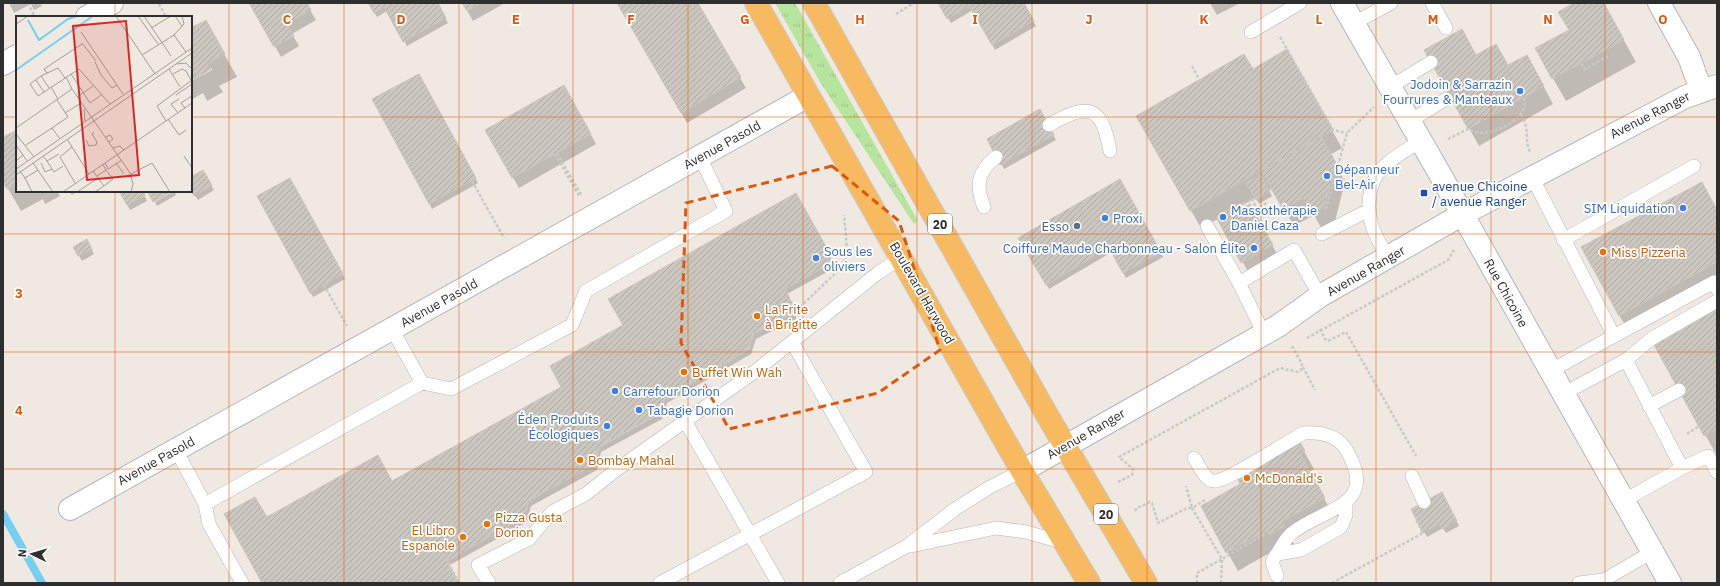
<svg xmlns="http://www.w3.org/2000/svg" width="1720" height="586" font-family="'IBM Plex Sans',sans-serif">
<style>
.grass{fill:url(#grass-tufts)}
.shadow{fill:#0003}
.lines{fill:none;stroke-linecap:round;stroke-linejoin:round}
.stream{stroke:#75cff0;stroke-width:8}
.building{fill:url(#building-hatch);stroke:#cbc5ba}
.service-casing{stroke:#b4b7c1;stroke-width:14}
.minor-casing{stroke:#b4b7c1;stroke-width:24}
.tertiary-casing{stroke:#b4b7c1;stroke-width:24}
.trunk-casing{stroke:#c9c9c9;stroke-width:24}
.path{stroke:#c9c9c9;stroke-width:2.5;stroke-dasharray:3 2;stroke-linecap:butt}
.service{stroke:#fff;stroke-width:13}
.minor{stroke:#fff;stroke-width:22}
.tertiary{stroke:#fff;stroke-width:22}
.trunk{stroke:#f8ba60;stroke-width:22}
.marked{fill:none;stroke:#df570e;stroke-width:3;stroke-dasharray:8 5;stroke-linejoin:round}
.grid{fill:none;stroke:#df570e;stroke-width:1;stroke-opacity:0.55}
.shop-dot{fill:#3f7fe0;stroke:#fff;stroke-width:1.5}
.transit-dot{fill:#1a4fb4;stroke:#fff;stroke-width:1.5}
.service-dot{fill:#5c6f8a;stroke:#fff;stroke-width:1.5}
.food-dot{fill:#e8710a;stroke:#fff;stroke-width:1.5}
.labels{text-anchor:middle;dominant-baseline:central;stroke-width:3.5;stroke-linejoin:round;paint-order:stroke}
.shield{fill:#fff;stroke:#6d6d6d;stroke-width:1}
.shield-label{font-size:12px;font-weight:bold;fill:#2e2e2e}
.shop-label{font-size:13px;fill:#366cbe;stroke:#fff;text-anchor:start}
.street-label{font-size:13px;fill:#2e2e2e;stroke:#fff}
.transit-label{font-size:13px;fill:#164399;stroke:#fff;text-anchor:start}
.service-label{font-size:13px;fill:#4e5e75;stroke:#fff;text-anchor:end}
.food-label{font-size:13px;fill:#c56008;stroke:#fff;text-anchor:start}
.inset-river{fill:none;stroke:#75cff0;stroke-width:2}
.inset-road{fill:none;stroke:#a29e99;stroke-width:1}
.view{fill:#d62828;fill-opacity:0.15;stroke:#d62828;stroke-width:2}
.inset-edge{fill:none;stroke:#2e2e2e;stroke-width:2}
.grid-label{font-size:13px;text-anchor:middle;font-weight:bold;fill:#df570e;stroke:#fff;stroke-width:3.5;stroke-linejoin:round;paint-order:stroke}
</style>
<defs>
<pattern id="grass-tufts" width="24" height="20" patternUnits="userSpaceOnUse"><rect width="24" height="20" fill="#b6e59e"/><path d="M3 7l-1-3M5 7V3M7 7l1-3M15 17l-1-3M17 17v-4M19 17l1-3" fill="none" stroke="#9dc588"/></pattern>
<pattern id="building-hatch" width="6" height="6" patternUnits="userSpaceOnUse"><rect width="6" height="6" fill="#cbc7bf"/><path d="M-1 1l2-2M0 6l6-6M5 7l2-2" fill="none" stroke="#afaba4"/></pattern>
</defs>
<rect width="100%" height="100%" fill="#efe9e1"/>
<path class="grass" d="M775,3H795L918,221L914,224L820,82Z"/>
<path class="shadow" d="M9,3H40L42,6L34,10L31,4L14,13Z
M251,3H306L316,20L292,34L299,46L281,57Z
M369,3H437L448,23L407,46L387,11L377,17Z
M463,3H505L473,21Z
M618,3H697L746,88L687,123Z
M939,3H1023L1036,26L995,50L973,10L951,23Z
M1210,3H1240L1217,15Z
M1577,3H1603L1636,62L1566,101L1536,49L1570,30Z
M191,29L218,43L237,77L219,86L223,92L207,101L203,93L191,100V81L212,70V68L191,79Z
M1287,51L1342,148L1330,155L1345,182L1334,225L1323,231L1314,215L1294,226L1272,188L1269,190L1272,196L1259,204L1256,198L1229,212L1231,216L1260,223L1282,263L1253,280L1218,219L1201,228L1137,116L1252,70Z
M1476,57L1537,74L1553,104L1479,146L1469,128Z
M419,75L478,183L432,209L373,100Z
M564,86L596,144L519,188L486,130Z
M1040,110L1056,140L1004,169L988,139Z
M17,131V191H57L60,196L45,204L43,199L21,211L3,180V139Z
M202,171L214,190L198,200L191,190V178Z
M290,179L345,279L313,297L258,197Z
M1119,180L1163,257L1126,278L1112,252L1049,289L1020,238Z
M69,191H78L72,195Z
M120,191H142L147,201L130,210Z
M174,191L176,195L157,206L155,202Z
M796,195L831,258L827,272L787,294L796,313V319L756,339L751,354L667,403L662,419L601,452L597,470L531,506L527,522L448,566L458,583H263L267,519L392,482L563,387L624,326Z
M1717,211V286L1630,333L1619,315Z
M87,240L94,254L82,261L74,247Z
M1717,310V453L1716,454L1655,345Z
M1300,444L1314,469L1309,472L1334,516L1292,540L1294,544L1280,552L1278,548L1238,571L1202,506L1242,484Z
M1442,494L1459,526L1446,533L1443,528L1427,537L1412,510Z"/>
<g class="lines">
<path class="stream" d="M3,514L42,583"/>
</g>
<path class="building" d="M249,3H307L311,10L287,23L294,36L274,47Z
M368,3H438L446,18L403,42L384,7L374,13Z
M462,3H481L467,11Z
M617,3H698L741,77L681,113Z
M938,3H1024L1034,21L992,45L969,6L947,19Z
M1574,3H1604L1624,40L1552,79L1535,48L1569,30L1558,12Z
M206,20L225,54L207,64L211,69L194,79L191,74V28Z
M1462,29L1476,55L1496,44L1508,65L1527,55L1544,86L1468,129L1424,50Z
M1287,49L1333,130L1190,211L1136,116L1244,54L1253,69Z
M419,74L476,178L429,204L372,99Z
M564,85L591,134L512,178L485,130Z
M1040,109L1054,135L1000,165L987,139Z
M17,130V184L7,189L3,182V137Z
M1321,136L1336,163L1324,207L1312,214L1303,198L1283,209L1261,171Z
M203,170L212,185L194,196L191,191V177Z
M1260,174L1270,191L1256,200L1246,183Z
M290,178L343,274L310,293L257,196Z
M1120,179L1161,252L1123,273L1082,201Z
M1702,182L1717,210V262L1619,316L1581,247Z
M119,191H143L145,195L127,205Z
M147,191H172L153,202Z
M796,193L829,252L825,267L785,289L794,307L793,314L753,334L749,349L665,398L660,414L599,447L594,465L528,501L525,517L447,561L459,583H262L224,514L255,497L267,517L378,455L392,481L561,387L550,366L623,325L608,299Z
M1082,201L1108,248L1046,285L1018,238Z
M1250,204L1273,245L1241,263L1216,217L1229,209L1232,214Z
M87,239L92,249L78,256L73,247Z
M1717,309V429L1704,436L1654,345Z
M1300,442L1305,451L1300,453L1325,498L1282,521L1285,526L1269,535L1266,531L1226,553L1201,506L1240,484L1237,477Z
M1442,492L1457,521L1442,529L1439,524L1423,533L1411,509Z"/>
<g class="lines">
<defs>
<path id="service" d="M1432,3L1446,28
M1354,23L1391,3
M1251,32L1300,3
M1390,87L1431,62
M1410,121L1446,99
M1049,125C1087,103 1102,104 1110,151
M1532,177L1614,336L1550,371
M984,207C975,185 978,171 996,157
M1207,226L1239,283
M1322,234L1369,210
M1563,240L1694,166
M1388,258C1382,247 1374,235 1371,222C1366,201 1370,176 1388,163C1398,154 1410,148 1421,141
M1264,334L1239,283L1294,250L1320,296
M1614,336L1714,282L1717,289
M1626,360L1651,339L1717,301
M422,383L451,389L572,325L586,291L726,211L700,157
M1563,394L1626,360L1682,468
M1649,406L1679,390
M685,421L778,583
M176,450L205,504L422,383L392,329
M1194,458C1199,465 1205,481 1214,481C1227,482 1287,441 1304,433C1320,432 1338,435 1347,451C1379,507 1325,507 1292,533C1284,539 1280,551 1274,558L1272,562L1277,576
M1412,476L1424,502
M1623,501L1682,468L1708,456L1717,472
M205,504L209,524L242,583
M911,546L996,528L1026,532L1065,543
M1277,554L1301,550L1341,527L1346,515V501
M489,583L478,565L529,539L552,512L586,494L616,470L753,373L878,273L902,257
M660,583L866,472L792,342
M840,583L907,546L955,509L990,487L1022,471
M1579,583L1604,580L1652,552"/>
<path id="minor" d="M1659,3L1689,57L1701,90
M87,17L112,3
M3,64L17,56
M1463,214L1685,97L1717,86
M70,509L808,96"/>
<path id="tertiary" d="M1342,3L1441,176L1670,583
M1022,471L1278,326L1320,296L1463,214"/>
<path id="trunk" d="M756,3L1022,471L1089,583
M814,3L1047,415L1146,583"/>
</defs>
<use href="#service" class="service-casing"/>
<use href="#minor" class="minor-casing"/>
<use href="#tertiary" class="tertiary-casing"/>
<use href="#trunk" class="trunk-casing"/>
<path class="path" d="M28,3L35,17
M159,4L166,17
M896,14L914,3
M1280,37L1333,130L1347,133
M1581,64L1585,69L1610,55
M1192,66L1199,79
M1521,115C1530,126 1524,139 1530,152
M1448,139L1468,129C1472,131 1478,133 1483,133C1500,132 1529,117 1524,98
M557,153L582,196
M555,154L579,196
M1332,178L1353,183
M472,181L504,238
M1326,209L1347,133L1374,107
M1230,212L1252,199L1257,209L1268,202
M827,260L842,267L847,273
M324,285L347,326
M800,307L842,267C850,252 845,231 844,215
M1320,329L1325,339L1328,341L1346,332L1416,456
M1307,338L1448,260L1454,250
M748,350L753,334L770,325L777,328
M1303,367L1315,390
M659,414L665,398L744,352
M1687,434L1699,426
M595,460L599,447L651,418
M1118,482L1132,475L1133,472V469L1119,457L1280,368L1298,372L1301,370L1302,364L1292,346
M526,510L528,501L540,494
M1135,511L1137,508L1150,502L1152,503L1158,523L1187,508H1192L1186,486
M459,583L447,561L461,552
M1197,583V573L1222,559L1192,508L1205,500
M1221,583L1222,559L1265,534
M1332,583L1423,533L1416,520"/>
<use href="#service" class="service"/>
<use href="#minor" class="minor"/>
<use href="#tertiary" class="tertiary"/>
<use href="#trunk" class="trunk"/>
</g>
<path class="marked" d="M832,166L899,221L940,350L878,393L729,429L681,343L686,203Z"/>
<path class="grid" d="M115,3V17M229,3V583M344,3V583M459,3V583M573,3V583M688,3V583M803,3V583M917,3V583M1032,3V583M1147,3V583M1261,3V583M1376,3V583M1491,3V583M1605,3V583M3,117H17M191,117H1717M115,191V583M3,234H1717M3,352H1717M3,469H1717"/>
<g class="shop-dot">
<circle cx="1520" cy="91" r="4"/>
<circle cx="1327" cy="176" r="4"/>
<circle cx="1683" cy="208" r="4"/>
<circle cx="1223" cy="217" r="4"/>
<circle cx="1105" cy="218" r="4"/>
<circle cx="1254" cy="248" r="4"/>
<circle cx="816" cy="258" r="4"/>
<circle cx="615" cy="391" r="4"/>
<circle cx="639" cy="410" r="4"/>
<circle cx="607" cy="426" r="4"/>
</g>
<rect class="transit-dot" x="1420" y="189" width="8" height="8" rx="2"/>
<circle class="service-dot" cx="1077" cy="226" r="4"/>
<g class="food-dot">
<circle cx="1603" cy="252" r="4"/>
<circle cx="757" cy="316" r="4"/>
<circle cx="684" cy="372" r="4"/>
<circle cx="580" cy="460" r="4"/>
<circle cx="1247" cy="478" r="4"/>
<circle cx="487" cy="524" r="4"/>
<circle cx="463" cy="537" r="4"/>
</g>
<g class="labels">
<g class="shield">
<rect x="928" y="214" width="24" height="20" rx="3"/>
<rect x="1094" y="504" width="24" height="20" rx="3"/>
</g>
<g class="shield-label">
<text x="940" y="224">20</text>
<text x="1106" y="514">20</text>
</g>
<g class="shop-label">
<text x="1512" y="84" text-anchor="end">Jodoin &amp; Sarrazin<tspan x="1512" dy="15">Fourrures &amp; Manteaux</tspan></text>
<text x="1335" y="169">Dépanneur<tspan x="1335" dy="15">Bel-Air</tspan></text>
<text x="1675" y="208" text-anchor="end">SIM Liquidation</text>
<text x="1231" y="210">Massothérapie<tspan x="1231" dy="15">Daniel Caza</tspan></text>
<text x="1113" y="218">Proxi</text>
<text x="1246" y="248" text-anchor="end">Coiffure Maude Charbonneau - Salon Élite</text>
<text x="824" y="251">Sous les<tspan x="824" dy="15">oliviers</tspan></text>
<text x="623" y="391">Carrefour Dorion</text>
<text x="647" y="410">Tabagie Dorion</text>
<text x="599" y="419" text-anchor="end">Éden Produits<tspan x="599" dy="15">Écologiques</tspan></text>
</g>
<g class="street-label">
<text transform="translate(1650 115) rotate(-27)">Avenue Ranger</text>
<text transform="translate(722 145) rotate(-29)">Avenue Pasold</text>
<text transform="translate(1366 271) rotate(-30)">Avenue Ranger</text>
<text transform="translate(922 293) rotate(60)">Boulevard Harwood</text>
<text transform="translate(1506 293) rotate(61)">Rue Chicoine</text>
<text transform="translate(439 303) rotate(-29)">Avenue Pasold</text>
<text transform="translate(1086 434) rotate(-30)">Avenue Ranger</text>
<text transform="translate(156 461) rotate(-29)">Avenue Pasold</text>
</g>
<g class="transit-label">
<text x="1432" y="186">avenue Chicoine<tspan x="1432" dy="15">/ avenue Ranger</tspan></text>
</g>
<g class="service-label">
<text x="1069" y="226">Esso</text>
</g>
<g class="food-label">
<text x="1611" y="252">Miss Pizzeria</text>
<text x="765" y="309">La Frite<tspan x="765" dy="15">à Brigitte</tspan></text>
<text x="692" y="372">Buffet Win Wah</text>
<text x="588" y="460">Bombay Mahal</text>
<text x="1255" y="478">McDonald's</text>
<text x="495" y="517">Pizza Gusta<tspan x="495" dy="15">Dorion</tspan></text>
<text x="455" y="530" text-anchor="end">El Libro<tspan x="455" dy="15">Espanole</tspan></text>
</g>
</g>
<g transform="translate(16 16)">
<rect width="176" height="176" fill="#efe9e1"/>
<path class="inset-river" d="M12,4L23,24L52,3L61,0M0,54L77,0"/>
<path class="inset-road" d="M100,0L139,58M122,0L142,28M128,0L155,40M159,0L166,10M0,8L12,0M135,12L155,0M65,16L107,78M158,19L170,36M66,27L80,45M126,39L158,19L168,8L166,0M79,46L85,59L96,72L101,69M161,48L170,47L176,53M153,53L164,71M31,57L28,53L66,28M55,58L74,87L85,79M157,58L166,53L170,55L175,64M25,60L14,68L22,80L63,53L94,88M50,61L56,73L114,157L117,168L115,176M20,64L28,76M35,71L42,83M33,72L25,60L42,52L49,62M160,79L176,68M61,81L77,70M169,92L165,87L176,80M68,93L69,105M49,97L65,87M162,97L155,88L163,83M152,103L163,119L170,114M150,105L141,90L176,64M0,112L56,73M36,112L52,101L41,84M0,118L18,141M90,121L94,119L97,123L93,126M51,123L73,158M70,124L73,130L80,129L81,126L76,118L78,116M0,129L7,139M10,129L36,112L44,123M56,131L44,141L59,167M97,132L104,130L108,134M27,140L31,145L43,138M168,140L176,152M0,145L7,139L11,145M31,145L38,156L47,150M17,147L37,176M25,147L29,156L36,153M89,147L92,153L106,144M100,147L108,158M0,153L176,32M4,155L9,162L22,154M115,158L136,147L154,176M0,159L176,37M81,160L90,154L87,149M9,162L16,176M88,170L97,163L90,154M47,176L176,87M61,176L82,162L77,155M79,176L88,170L82,162"/>
<path class="view" d="M110,5L123,159L71,164L57,10Z"/>
<rect width="176" height="176" class="inset-edge"/>
</g>
<g class="grid-label">
<text x="287" y="24">C</text>
<text x="401" y="24">D</text>
<text x="516" y="24">E</text>
<text x="631" y="24">F</text>
<text x="745" y="24">G</text>
<text x="860" y="24">H</text>
<text x="975" y="24">I</text>
<text x="1089" y="24">J</text>
<text x="1204" y="24">K</text>
<text x="1319" y="24">L</text>
<text x="1433" y="24">M</text>
<text x="1548" y="24">N</text>
<text x="1663" y="24">O</text>
<text x="19" y="298">3</text>
<text x="19" y="415">4</text>
</g>
<rect width="1720" height="586" fill="none" stroke="#2e2e2e" stroke-width="8"/>
<g transform="translate(32 554) rotate(275)" stroke="#ffffff" stroke-width="3" paint-order="stroke">
<path d="M0-3L7 15L0 10L-7 15Z" fill="#2e2e2e"/>
<text y="-6" font-size="11" font-weight="bold" text-anchor="middle" fill="#2e2e2e">N</text>
</g>
</svg>
